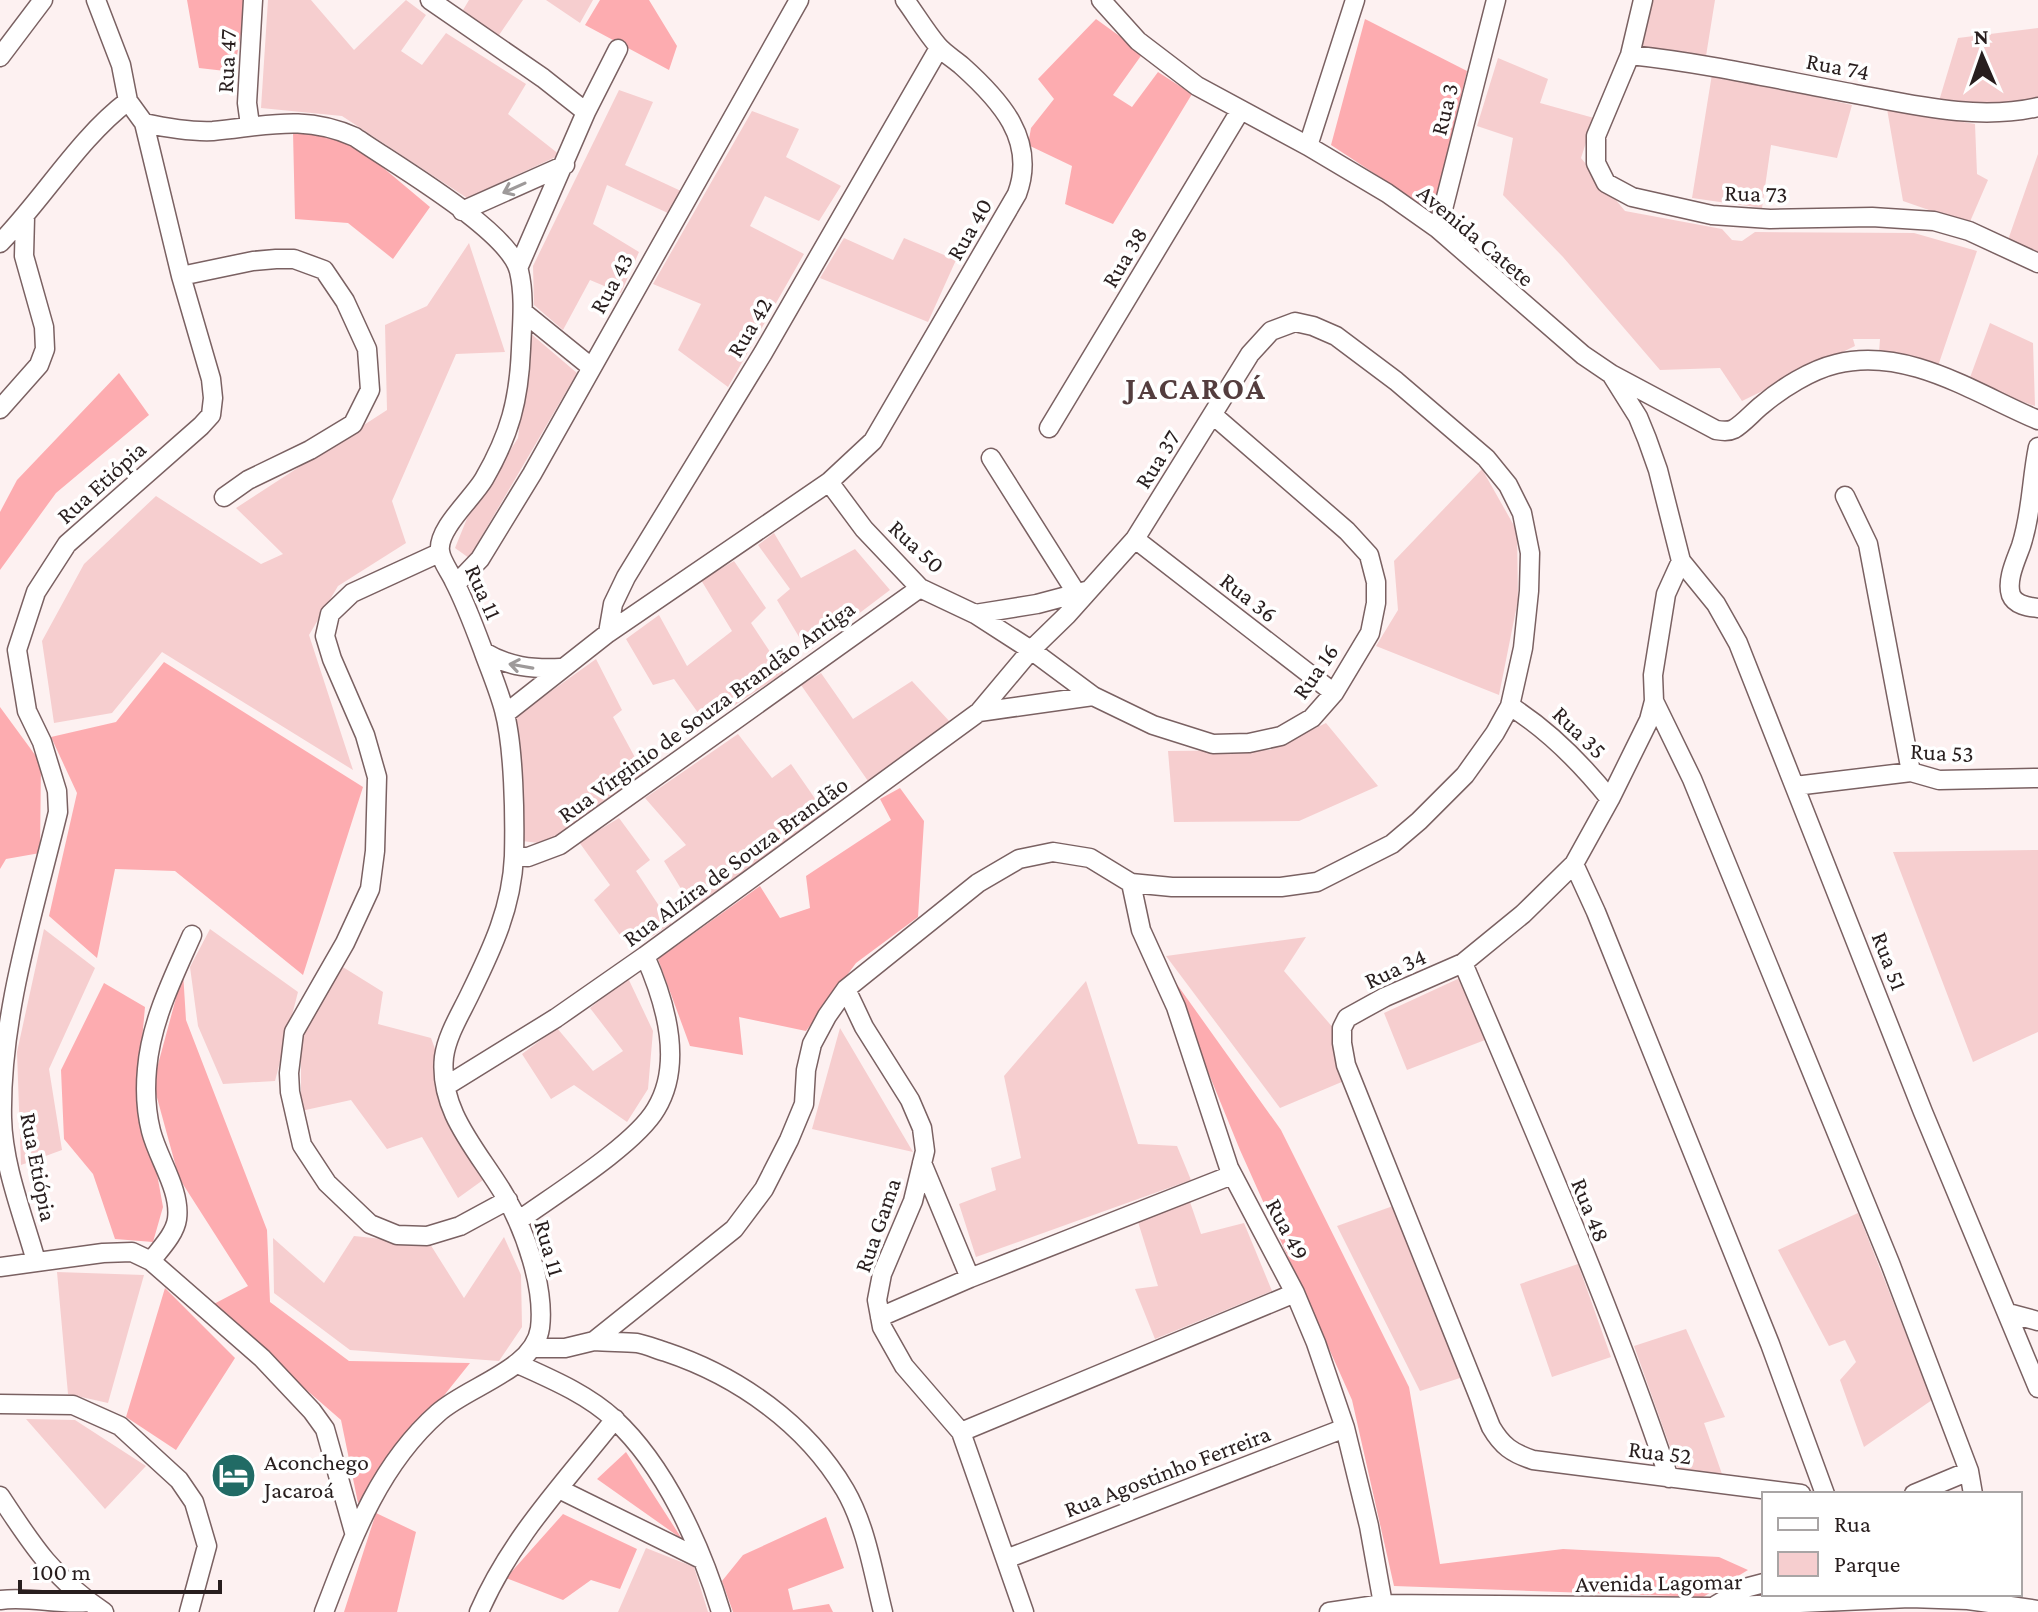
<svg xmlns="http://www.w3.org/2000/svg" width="2038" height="1612" font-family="'Crimson Pro',serif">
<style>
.green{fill:#f6cecf}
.forest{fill:#fdacb0}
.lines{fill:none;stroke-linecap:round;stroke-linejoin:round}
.minor-casing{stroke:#7a6162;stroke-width:21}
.minor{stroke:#fff;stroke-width:18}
.oneway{stroke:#9e9a9a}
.labels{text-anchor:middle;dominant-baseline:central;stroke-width:7;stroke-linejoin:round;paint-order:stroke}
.street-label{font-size:24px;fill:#281e1e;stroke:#fff}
.poi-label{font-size:24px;fill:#281e1e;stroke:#fff;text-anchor:start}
.district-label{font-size:32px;font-weight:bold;letter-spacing:2px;fill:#543d3e;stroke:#fff}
</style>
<rect width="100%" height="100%" fill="#fdf1f1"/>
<path class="green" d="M268,0H311L354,50L406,0L426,15L401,51L422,65L446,33L526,84L508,114L560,155L467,198L342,116L261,108Z
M469,0H523L497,38L463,10Z
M546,0H593L580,23Z
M1650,0H1715L1706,56L1636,46Z
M2038,28V99L2008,111L1939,101L1958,38Z
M1498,58L1548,79L1540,103L1594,118L1581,158L1625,211L1722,229L1732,240L1742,241L1755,232L1914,233L1977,251L1937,369L1879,352L1880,339H1853L1855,346L1742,401L1720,368L1660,370L1563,257L1503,195L1513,138L1477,126Z
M1712,74L1852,105L1837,158L1771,145L1762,208L1692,198Z
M619,90L653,102L625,165L681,191L670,214L607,185L593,224L639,252L621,293L590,280L563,330L534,305L533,266Z
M1887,109L1975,124L1977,174L1988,180L1969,224L1903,201Z
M752,111L799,129L786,157L841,186L819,221L765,196L750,226L804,254L728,387L678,350L701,304L653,284Z
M2038,154V254L2008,240Z
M844,238L893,260L904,238L956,260L928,322L820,278Z
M469,243L505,352L456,354L392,501L406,543L338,586L309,635L353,770L162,652L112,713L54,723L42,641L84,564L156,496L261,564L283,554L236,508L387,410L385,325L427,306Z
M1990,323L2033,343L2035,406L1968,383Z
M530,333L577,373L469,558L455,548L468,516L518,438Z
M1482,469L1517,531L1518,600L1499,695L1376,646L1398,610L1394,561Z
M774,533L801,578L855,549L890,590L808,652L777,600L790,589L758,545Z
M734,561L766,608L751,623L784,673L706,724L674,679L653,685L626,639L659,615L687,666L732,631L701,580Z
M596,659L622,710L613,717L644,774L547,844L522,841L511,720Z
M821,673L853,719L912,681L951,723L868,781L801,685Z
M1326,723L1378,786L1299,821L1174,822L1168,751L1270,750Z
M738,734L772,778L791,764L825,813L694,910L664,861L686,845L645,798Z
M619,818L650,860L636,871L671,924L631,950L594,900L610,885L579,842Z
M2038,850V1032L1973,1062L1893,852Z
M44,929L95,968L49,1069L62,1150L21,1165L17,1052Z
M210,929L298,992L275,1081L223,1084L198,1026L190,967Z
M1306,937L1284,971L1335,1030L1344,1081L1280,1108L1166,956Z
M338,964L383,992L378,1024L431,1038L483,1180L458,1198L422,1137L387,1149L351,1100L301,1111V1039Z
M1462,977L1485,1040L1407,1070L1384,1013Z
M628,978L653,1031L648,1089L627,1122L574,1085L551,1099L522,1054L557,1028L593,1071L623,1051L590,1008Z
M1086,981L1138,1144L1177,1146L1191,1180L976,1257L959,1204L996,1190L991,1168L1021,1158L1004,1076Z
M840,1028L913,1152L812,1129Z
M1190,1202L1201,1234L1244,1223L1272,1291L1155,1339L1135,1289L1158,1286L1138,1222Z
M1393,1206L1463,1377L1420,1391L1337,1226Z
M1858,1213L1932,1400L1864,1447L1840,1380L1856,1362L1845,1340L1829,1346L1778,1250Z
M354,1236L430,1244L464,1298L504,1237L521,1275L522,1327L499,1361L350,1350L274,1293L273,1238L324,1283Z
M1578,1264L1611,1357L1552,1377L1520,1284Z
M57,1272L144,1275L108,1403L68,1394Z
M1686,1329L1725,1417L1704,1423L1722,1474L1679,1472L1634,1346Z
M26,1419L75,1420L146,1466L105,1509Z
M646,1548L694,1567L708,1612H618Z"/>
<path class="forest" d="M187,0H247L234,72L199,68Z
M600,0H649L677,46L669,70L585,25Z
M1096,19L1143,53L1113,95L1132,107L1158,72L1192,94L1113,224L1065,204L1072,166L1028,145L1031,128L1054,99L1038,79Z
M1365,19L1467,71L1433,212L1331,145Z
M293,132L350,140L430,207L393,259L348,223L295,219Z
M119,373L149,415L56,493L0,570V512L17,480Z
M164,662L363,787L303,975L175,871L115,869L97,958L49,916L77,793L51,737L116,722Z
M0,707L41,763L40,853L6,859L0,869Z
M900,788L924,821L918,917L856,963L806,1031L739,1017L743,1055L690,1046L658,959L760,886L780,918L810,908L806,876L891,820L880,799Z
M1166,969L1281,1130L1409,1387L1440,1564L1563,1549L1719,1557L1748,1570L1703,1597L1394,1586L1352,1400L1240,1150Z
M183,972L186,1020L267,1230L270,1302L349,1361L470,1363L358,1503L341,1420L210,1306L248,1286L179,1178L153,1083Z
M104,983L145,1007L139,1074L163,1207L153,1242L115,1239L93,1174L64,1139L61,1070Z
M165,1288L235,1358L176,1450L126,1417Z
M626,1452L682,1539L597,1479Z
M376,1513L416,1532L397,1612H344Z
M563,1514L637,1549L620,1589L591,1580L563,1600L506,1578Z
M826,1517L844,1568L788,1589L793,1610L829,1604L833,1612H733L722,1581L743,1555Z"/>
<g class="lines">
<defs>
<path id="minor" d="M96,0L121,65L128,101L144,123C167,128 190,132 213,131C266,126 304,114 355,137C392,163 509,230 519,271C525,296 522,324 521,349C519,400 510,434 484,479C473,498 437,529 440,551C441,561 450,572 454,581C466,604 475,629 484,653C491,672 499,691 504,710C514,747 515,817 514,856C512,907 492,949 470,994C461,1013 447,1035 444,1057C438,1112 480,1153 505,1196C525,1230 545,1288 540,1328C534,1370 468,1386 438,1413C378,1466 352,1539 324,1612
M430,0L543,78L586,112L519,266
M1101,0L1138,41L1197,86L1308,146L1387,193L1438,229L1583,355L1611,374L1638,417L1647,439L1658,470L1681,561L1716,604L1738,643L1923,1112L2038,1388
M1643,0L1630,55L1596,136V163L1606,183L1632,197L1712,215L1770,219L1872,217L1934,221L1969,231L2038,263
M1630,55C1706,63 1780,80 1855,94C1914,105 1978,121 2038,107
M0,57L43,0
M586,112L618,49
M250,125L247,103L253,0
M1308,146L1355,0
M462,211L565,165
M1438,229L1496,0
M0,243C44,198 79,138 128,101
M181,276L253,261L276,259H294L324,270L345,301L367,349L370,390L353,424L310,450L248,480L224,497
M523,312L591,367
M1611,374L1716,430C1722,431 1728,432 1734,429C1744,423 1753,412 1762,405C1782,388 1811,370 1836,364C1907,346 1976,394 2038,420
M0,409L39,365L45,349L44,327L24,256L25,217
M1049,428L1240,111
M2038,447C2031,481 2032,512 2021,546C2016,560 2006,580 2011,595C2015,605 2028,607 2038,608
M991,458L1077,594
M829,482L864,529L920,588L975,614L1031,650L1093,696L1153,725L1213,744L1249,743L1281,736L1312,718L1334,693L1370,633L1376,603V582L1369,555L1347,531L1213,415
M1845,496L1868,544L1911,772
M1135,539L1334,693
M439,553L352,593L330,614L325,636L332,659L365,735L377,777L375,851L370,889L345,943L294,1032L289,1073L290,1092L302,1145L327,1183L370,1224L397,1235L427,1236L460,1226L508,1200
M1681,561L1666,594L1653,675L1654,701L1649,720L1610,799L1574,864L1523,914L1463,963L1385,997L1347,1018L1342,1028V1043L1346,1065L1491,1427C1502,1446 1512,1453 1533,1460L1801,1494
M456,584L480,559L532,474L799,0
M975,614L1037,604L1086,591
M608,633L613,604L626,577L763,353L939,48
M484,652C509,667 532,669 560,668
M1654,701L1692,779L1890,1263L1969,1471L1973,1494
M1510,706C1550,731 1581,763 1610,799
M979,712L1093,696
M505,714L608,633L829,482L873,441L1017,194C1037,140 1000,100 962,66C954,59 945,54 938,46C926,32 916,15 905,0
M1795,786L1911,772L1939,780L2038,778
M514,856L528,857L560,845L920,588
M1574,864L1596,912L1770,1344L1825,1494
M1131,883L1141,930L1176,1007L1229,1168L1295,1293L1316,1343L1345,1428L1369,1526L1383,1604
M1463,963C1535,1133 1610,1303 1669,1478
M846,989L864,1027L910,1100L922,1128L925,1151L913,1201L882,1274L877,1300L882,1327L904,1366L961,1432L1024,1612
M446,1086L556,1018L645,956L979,712L1031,650L1067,615L1135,539L1250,354L1271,331L1295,322L1313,326L1336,336L1396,381L1486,458L1508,485L1522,513L1530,553L1529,591L1523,648L1510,706L1495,733L1465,775L1419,821L1392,844L1317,882L1281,887H1172L1131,883L1090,858L1053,852L1019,859L978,883L846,989L827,1016L812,1044L806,1070L804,1104L789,1140L764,1189L734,1229L594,1341L565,1348H534
M922,1163L970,1278
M518,1221C554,1195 635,1145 656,1109C684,1063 665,1001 645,956
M36,1261C23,1215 3,1166 2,1118C0,1016 34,911 58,812L57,791L42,742L27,711L17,650L36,592L67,544L201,426L211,415L213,398L211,379L181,276L144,123
M151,1261C160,1249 175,1234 177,1219C181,1190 158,1159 151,1131C146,1111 145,1090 147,1069C151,1021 173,978 192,935
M0,1267L103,1253L132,1252L151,1261L262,1358L312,1411L325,1429L354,1532
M2008,1313L2038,1321
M880,1317L970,1278L1232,1175
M594,1341C608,1342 623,1342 637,1343C647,1345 656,1349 666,1352C738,1376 806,1424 845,1490C866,1526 873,1572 883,1612
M518,1364C551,1379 587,1394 614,1419C665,1466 701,1546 721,1612
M0,1404L73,1405L120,1426L179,1480L194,1502L207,1546L189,1612
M961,1432L1295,1293
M559,1489L701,1559
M1914,1494L1969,1471
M0,1496C32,1545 54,1579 104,1612
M1006,1559L1345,1428
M0,1600C30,1596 58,1605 88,1602
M1716,1605L1745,1588L1764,1583
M479,1612C511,1538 565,1482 615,1419
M1329,1612L1383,1604L1712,1607L1910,1598L1968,1600L2038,1610"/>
</defs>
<use href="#minor" class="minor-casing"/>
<use href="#minor" class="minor"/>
</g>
<defs><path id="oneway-shaft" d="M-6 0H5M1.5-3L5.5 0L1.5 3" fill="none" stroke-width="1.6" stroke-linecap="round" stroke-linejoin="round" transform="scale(2)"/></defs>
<g class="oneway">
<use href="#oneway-shaft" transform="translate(514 188) rotate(156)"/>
<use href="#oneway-shaft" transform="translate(521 666) rotate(-170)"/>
</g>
<defs>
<symbol id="hotel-disc" viewBox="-11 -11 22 22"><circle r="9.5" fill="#216b65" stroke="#fff"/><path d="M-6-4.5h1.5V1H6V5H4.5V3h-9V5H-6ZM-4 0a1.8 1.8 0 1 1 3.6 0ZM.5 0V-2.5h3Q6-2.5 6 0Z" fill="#fff"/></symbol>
</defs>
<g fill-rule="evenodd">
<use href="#hotel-disc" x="208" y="1450" width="51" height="51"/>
</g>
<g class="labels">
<g class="street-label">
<text transform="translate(226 61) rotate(-87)">Rua 47</text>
<text transform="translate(1838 66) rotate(11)">Rua 74</text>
<text transform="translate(1444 109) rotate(-76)">Rua 3</text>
<text transform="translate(1756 193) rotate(2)">Rua 73</text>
<text transform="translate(969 229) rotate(-60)">Rua 40</text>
<text transform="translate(1476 235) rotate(40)">Avenida Catete</text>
<text transform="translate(1124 257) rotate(-59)">Rua 38</text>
<text transform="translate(611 283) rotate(-61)">Rua 43</text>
<text transform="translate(749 327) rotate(-59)">Rua 42</text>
<text transform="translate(1157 459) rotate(-58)">Rua 37</text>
<text transform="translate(101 482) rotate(-42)">Rua Etiópia</text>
<text transform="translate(917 546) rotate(43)">Rua 50</text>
<text transform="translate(484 592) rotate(66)">Rua 11</text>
<text transform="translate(1249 597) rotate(38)">Rua 36</text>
<text transform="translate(1315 671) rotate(-55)">Rua 16</text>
<text transform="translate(706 711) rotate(-36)">Rua Virginio de Souza Brandão Antiga</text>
<text transform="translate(1580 732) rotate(44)">Rua 35</text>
<text transform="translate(1942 752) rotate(3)">Rua 53</text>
<text transform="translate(735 861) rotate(-36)">Rua Alzira de Souza Brandão</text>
<text transform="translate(1890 961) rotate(69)">Rua 51</text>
<text transform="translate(1395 968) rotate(-25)">Rua 34</text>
<text transform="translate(39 1167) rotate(79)">Rua Etiópia</text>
<text transform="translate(1591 1210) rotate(68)">Rua 48</text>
<text transform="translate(877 1225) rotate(-71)">Rua Gama</text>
<text transform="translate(1288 1229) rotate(62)">Rua 49</text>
<text transform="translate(550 1248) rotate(74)">Rua 11</text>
<text transform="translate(1660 1452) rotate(7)">Rua 52</text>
<text transform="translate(1167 1471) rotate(-21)">Rua Agostinho Ferreira</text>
<text transform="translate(1659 1582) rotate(-1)">Avenida Lagomar</text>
</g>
<g class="poi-label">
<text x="264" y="1461">Aconchego<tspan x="264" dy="28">Jacaroá</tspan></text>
</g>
<g class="district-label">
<text x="1196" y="388">JACAROÁ</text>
</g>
</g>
<rect x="1762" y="1492" width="260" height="104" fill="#ffffff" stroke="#a9a5a5" stroke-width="2"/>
<rect x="1778" y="1518" width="40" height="12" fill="#ffffff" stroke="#a9a5a5" stroke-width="2"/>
<text x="1834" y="1532" font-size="24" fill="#281e1e">Rua</text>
<rect x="1778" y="1552" width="40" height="24" fill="#f6cecf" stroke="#a9a5a5" stroke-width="2"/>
<text x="1834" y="1572" font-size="24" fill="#281e1e">Parque</text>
<g transform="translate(1982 56) rotate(358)" stroke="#ffffff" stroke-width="6" paint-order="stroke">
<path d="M0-6L14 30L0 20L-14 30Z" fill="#281e1e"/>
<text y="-12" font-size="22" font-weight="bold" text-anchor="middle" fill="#281e1e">N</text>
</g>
<path d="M20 1580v12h200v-12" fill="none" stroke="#281e1e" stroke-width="4"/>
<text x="32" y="1580" font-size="24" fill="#281e1e" stroke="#ffffff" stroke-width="6" paint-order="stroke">100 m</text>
</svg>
